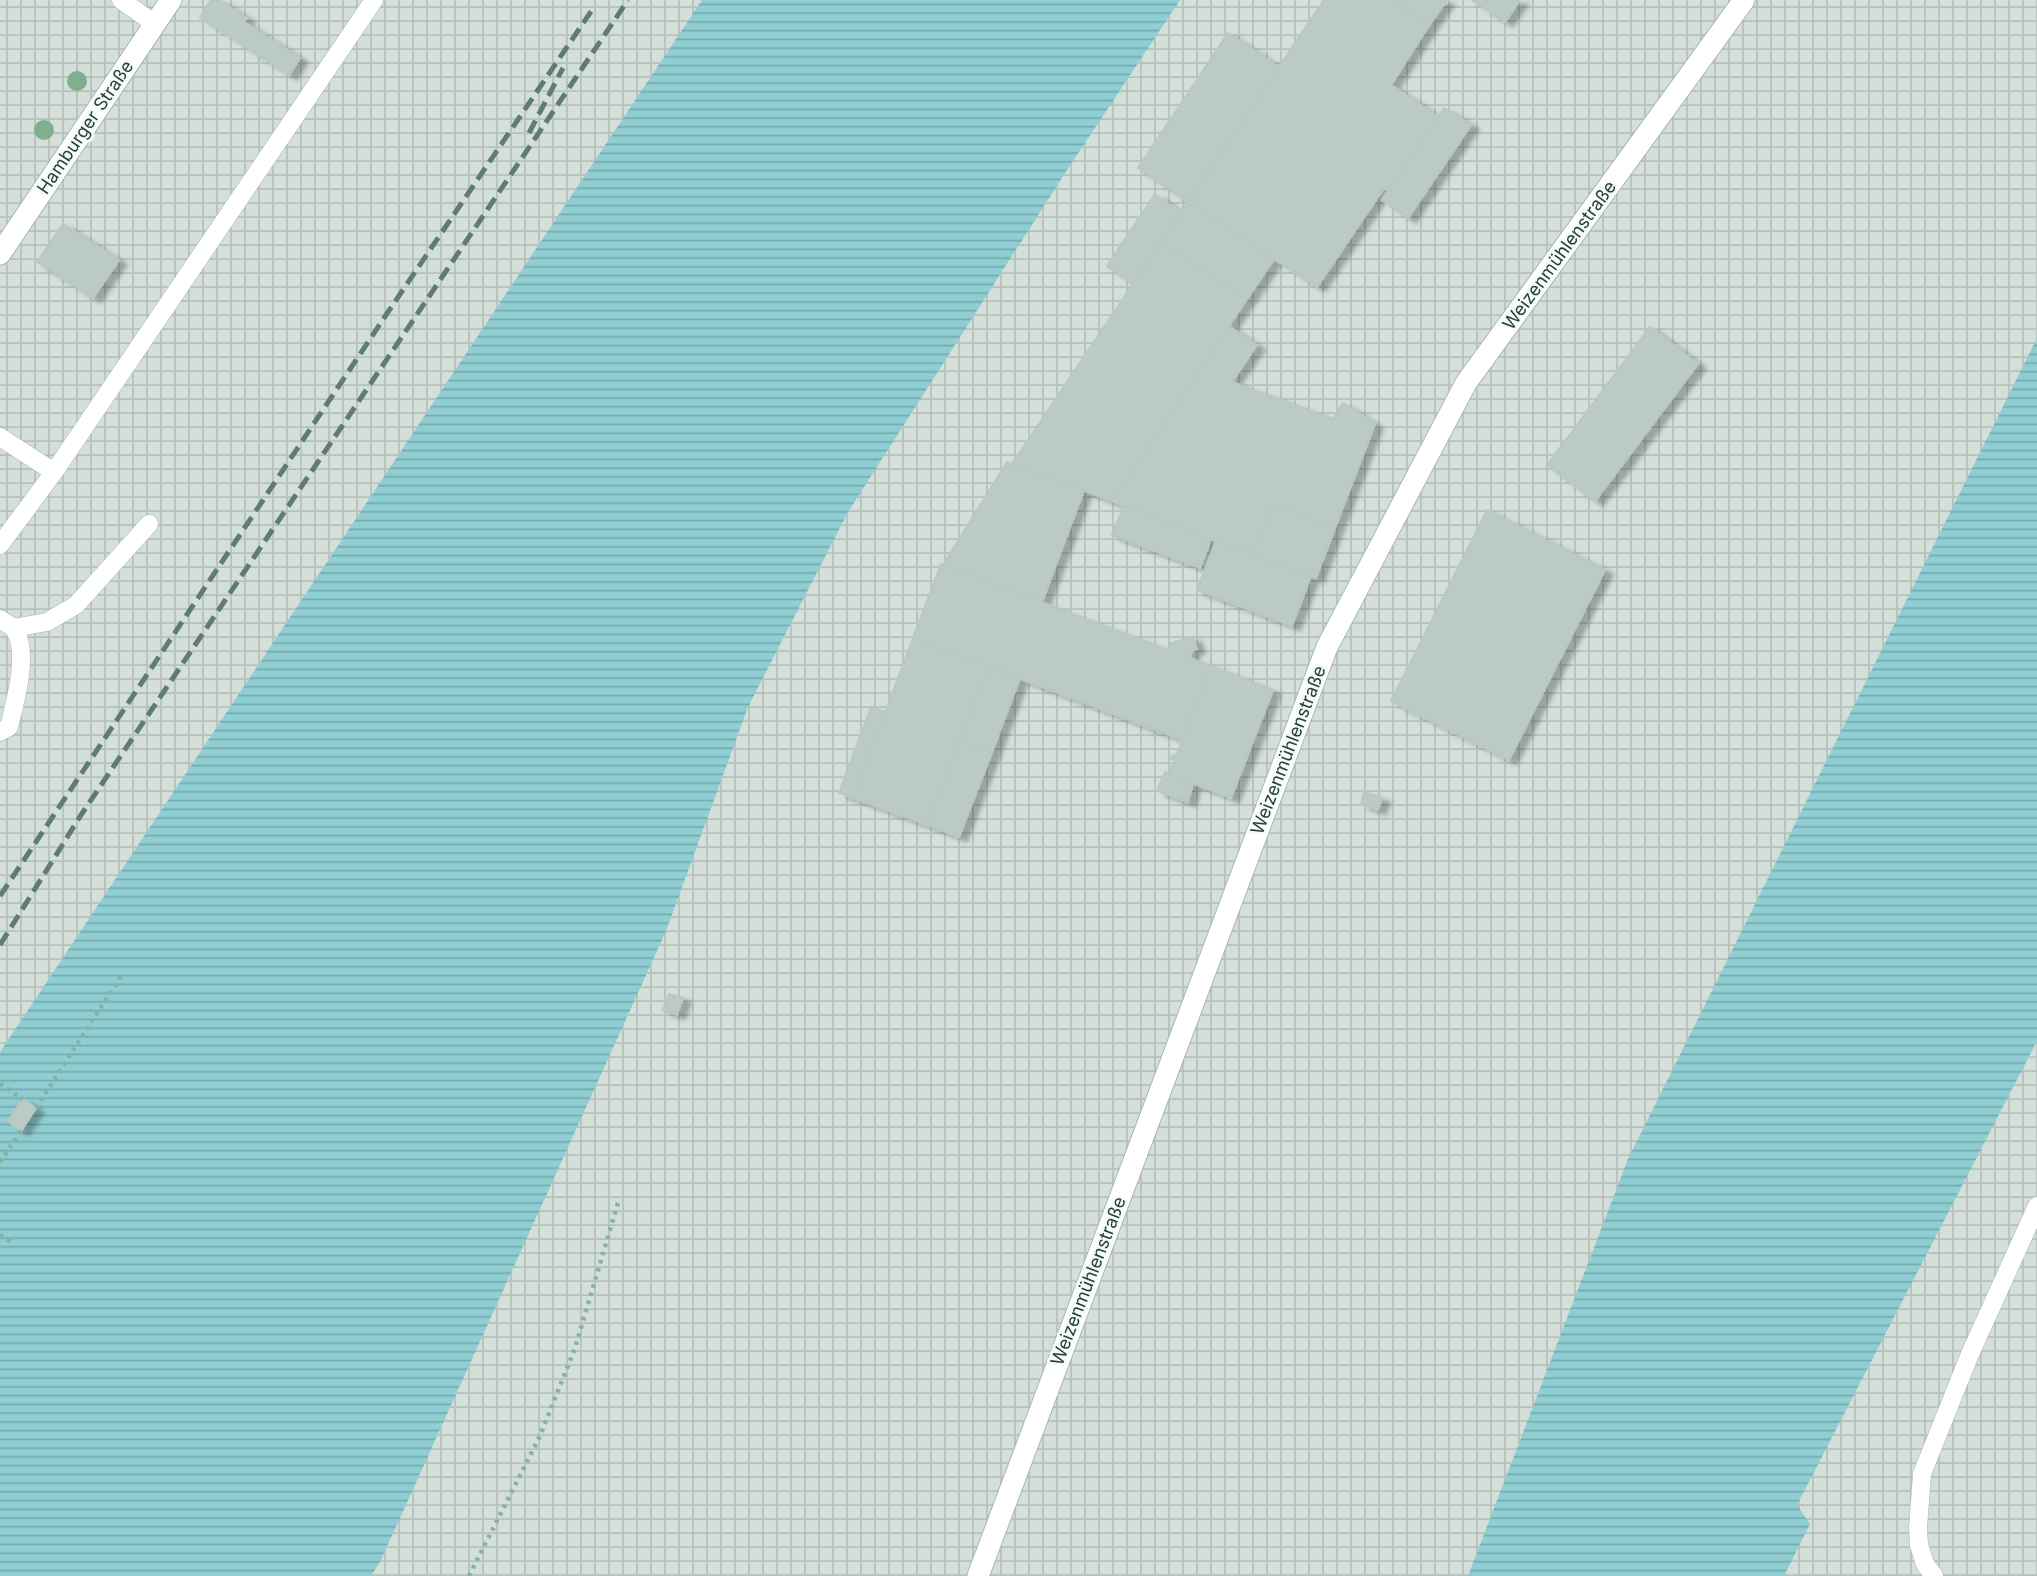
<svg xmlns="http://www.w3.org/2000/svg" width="2037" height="1576" font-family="Inter,sans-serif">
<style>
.industrial{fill:url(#industrial-grid)}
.water{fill:url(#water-rules)}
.building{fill:#bbcac3;stroke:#b8c9c0;stroke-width:2;filter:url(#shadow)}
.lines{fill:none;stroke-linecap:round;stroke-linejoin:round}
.lane-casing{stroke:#a8b7b0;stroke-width:19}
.street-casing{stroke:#a8b7b0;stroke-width:23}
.path{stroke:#87b2a0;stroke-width:4.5;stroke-dasharray:3.5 5;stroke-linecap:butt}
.lane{stroke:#fff;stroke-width:18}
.street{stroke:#fff;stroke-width:21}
.rail{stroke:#5f7c71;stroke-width:5;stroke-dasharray:14 7;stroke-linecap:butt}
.tree{fill:#81ae8e}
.labels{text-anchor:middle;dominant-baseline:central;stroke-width:6;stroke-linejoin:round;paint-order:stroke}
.street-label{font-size:18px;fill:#244136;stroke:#f7fbf8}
</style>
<defs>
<pattern id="industrial-grid" width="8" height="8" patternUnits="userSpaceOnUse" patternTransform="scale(1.75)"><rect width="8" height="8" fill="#d4dfd9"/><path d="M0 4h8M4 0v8" fill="none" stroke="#b6c1bb"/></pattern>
<pattern id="water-rules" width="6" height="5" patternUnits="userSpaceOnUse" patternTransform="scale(1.75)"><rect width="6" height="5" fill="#8fcfd3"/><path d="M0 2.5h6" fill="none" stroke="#75aaac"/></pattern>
<filter id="shadow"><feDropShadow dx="8" dy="4.5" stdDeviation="2" flood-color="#0004"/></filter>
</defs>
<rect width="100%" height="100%" fill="#e6efea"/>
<path class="industrial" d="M0,0H2037V1576H0Z"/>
<path class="water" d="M702,0H1180L1067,170L848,512L748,707L666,931L380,1562L371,1576H0V1052Z
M2037,338V1041L1797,1505L1810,1524L1784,1576H1468L1628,1159Z"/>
<path class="building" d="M211,0H219L247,18L244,22L300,58L289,75L200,17Z
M1324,0H1391L1428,27L1391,85L1438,117L1388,191L1384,188L1317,287L1188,202Z
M1391,0H1447L1428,27Z
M1472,0H1520L1505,22Z
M1228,33L1279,67L1188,202L1138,168Z
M1444,108L1471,125L1408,218L1382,200Z
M1155,194L1181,213L1133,284L1107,266Z
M1188,202L1274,259L1247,299L1161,242Z
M63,224L119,260L93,298L37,262Z
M1161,242L1247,299L1112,501L1012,464Z
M1229,326L1257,345L1232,382L1333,419L1343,403L1375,424L1335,528L1272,504L1253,555L1112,501Z
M1650,327L1698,364L1595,501L1547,465Z
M1007,462L1084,490L1042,602L943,565Z
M1272,504L1335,528L1316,578L1253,555Z
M1124,505L1211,539L1200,568L1112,535Z
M1487,510L1605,570L1509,760L1391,701Z
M1216,541L1311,576L1292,626L1197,590Z
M941,564L1168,650L1171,643L1193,637L1197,649L1192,651L1190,658L1211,666L1182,740L913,638Z
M913,638L988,666L927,825L853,798Z
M988,666L1020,678L992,752L960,740Z
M1211,666L1273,690L1231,798L1169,774L1175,760L1171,759L1173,755L1176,756Z
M871,707L885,712L853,798L839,793Z
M960,740L992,752L959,837L927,825Z
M1165,772L1193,783L1188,802L1157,791Z
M1364,792L1382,798L1378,810L1361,804Z
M669,994L683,998L677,1015L663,1010Z
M23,1099L36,1108L21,1131L8,1121Z"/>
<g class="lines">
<defs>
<path id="lane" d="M121,0L155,24
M0,437L54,472
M0,545L54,472L374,0
M0,619C4,622 11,625 14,629C30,651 15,702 9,727L0,732
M13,628L47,622L76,605L149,524
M1934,1576L1925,1564L1919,1545L1918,1528L1922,1474L1970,1354L2037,1206"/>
<path id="street" d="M0,254L171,0
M978,1576L1327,647L1466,383L1744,0"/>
</defs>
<use href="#lane" class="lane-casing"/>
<use href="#street" class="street-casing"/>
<path class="path" d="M0,1084L23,1099
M36,1108L121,976
M0,1162L21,1131
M0,1235L11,1242
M469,1576L540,1436L575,1348L618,1203"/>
<use href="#lane" class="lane"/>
<use href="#street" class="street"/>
<path class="rail" d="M529,133L563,68
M0,896L384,318L594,7
M0,945L81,815L628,0"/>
</g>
<g class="tree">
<circle cx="77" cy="81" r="10"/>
<circle cx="44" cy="130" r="10"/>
</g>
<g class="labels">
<g class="street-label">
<text transform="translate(85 127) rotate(-56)">Hamburger Straße</text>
<text transform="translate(1559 255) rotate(-54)">Weizenmühlenstraße</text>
<text transform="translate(1288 750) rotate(-69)">Weizenmühlenstraße</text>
<text transform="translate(1088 1281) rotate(-69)">Weizenmühlenstraße</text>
</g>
</g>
</svg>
